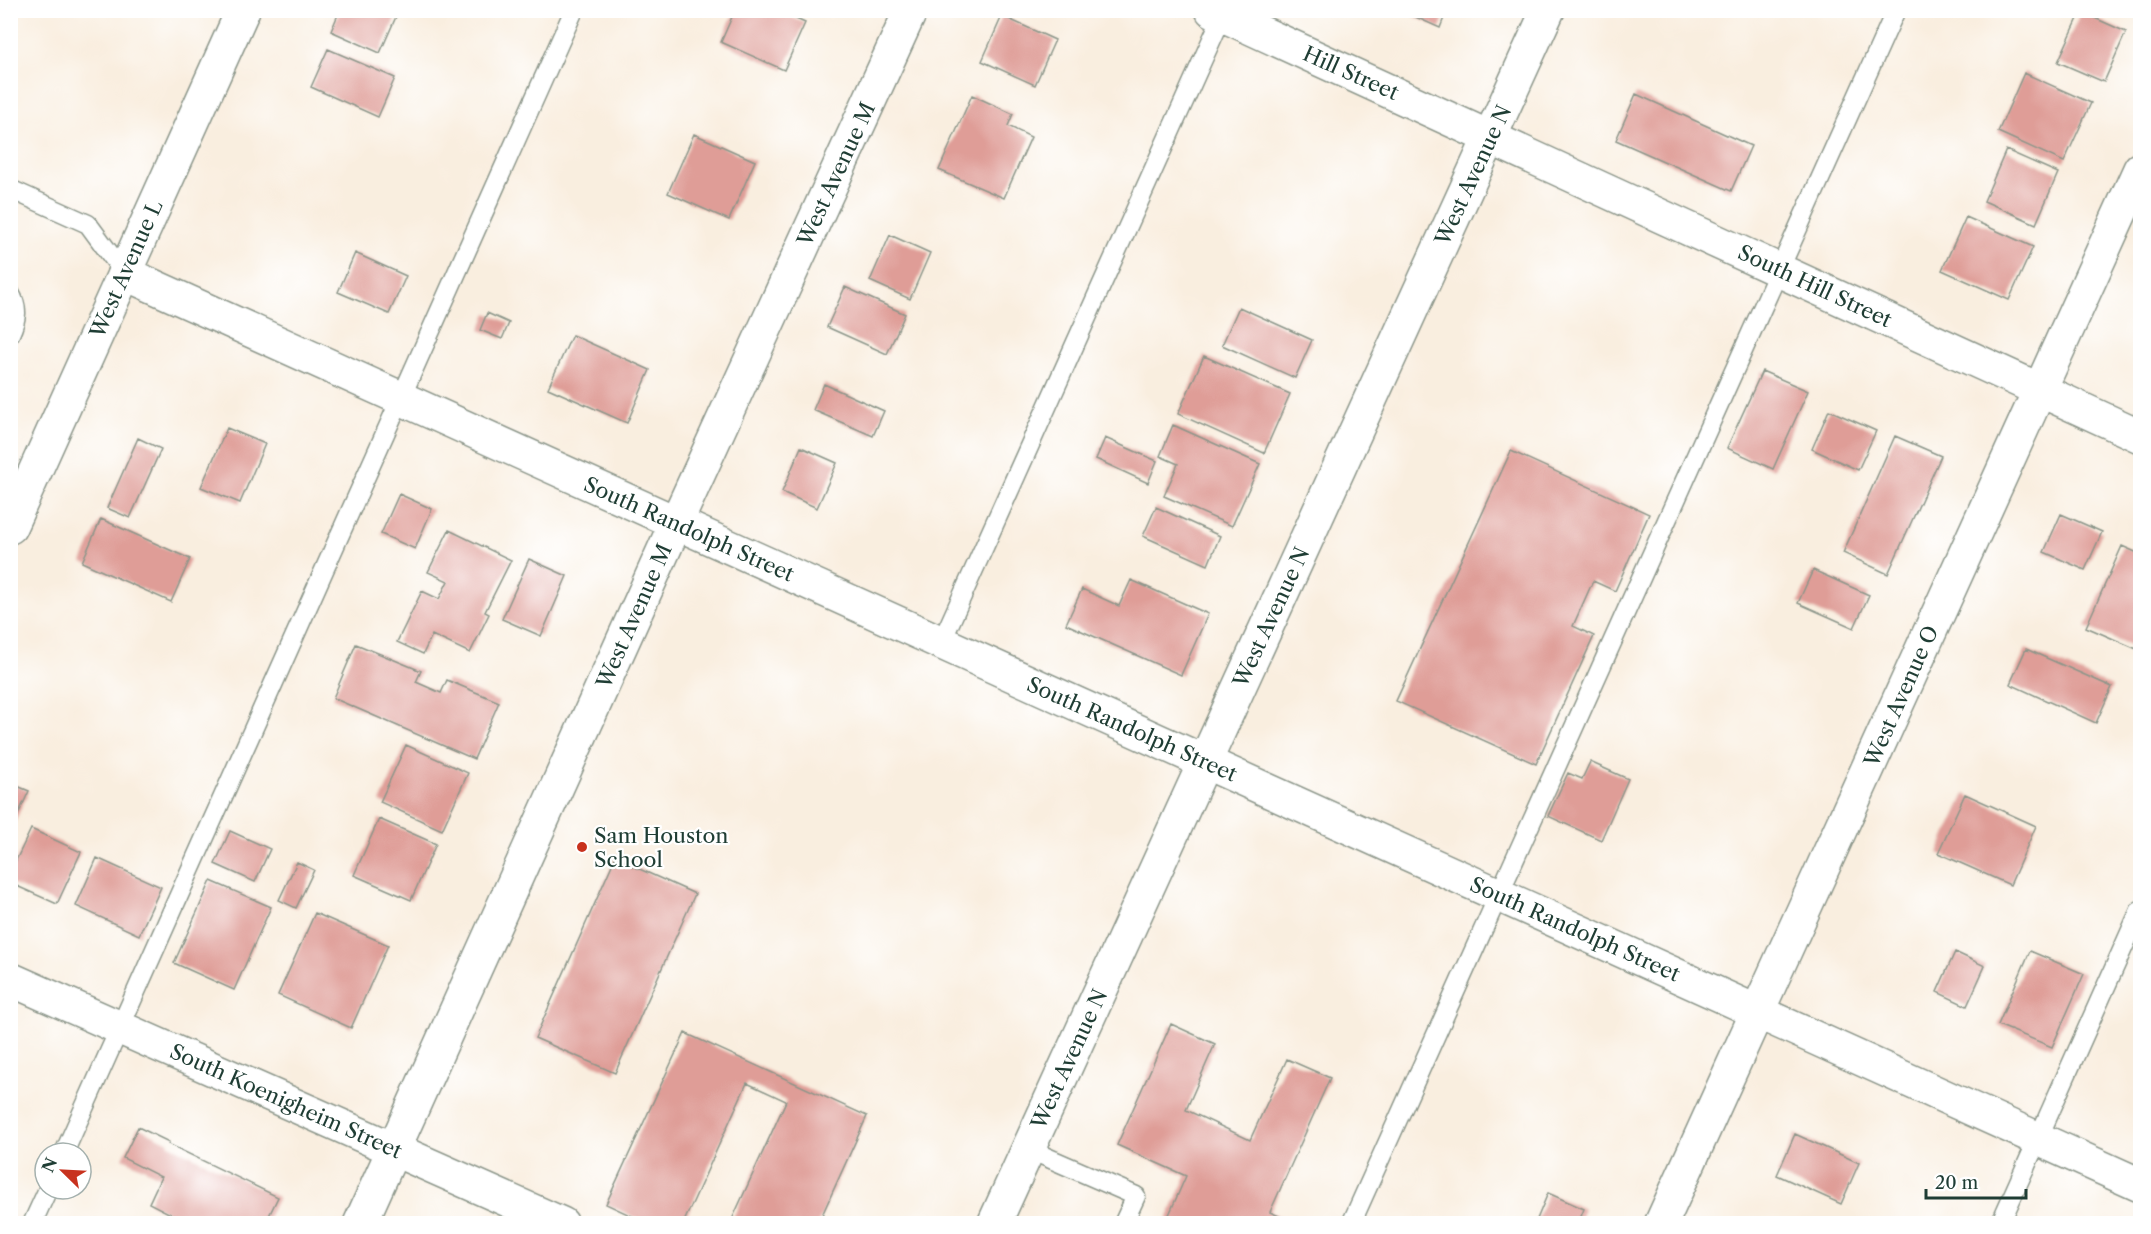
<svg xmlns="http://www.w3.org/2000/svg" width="2151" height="1234" font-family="'Libre Caslon Text',serif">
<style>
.building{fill:#df9d97}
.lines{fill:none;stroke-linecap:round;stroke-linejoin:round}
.service-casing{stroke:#8c968a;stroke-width:21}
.minor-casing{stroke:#8c968a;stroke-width:36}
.tertiary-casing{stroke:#8c968a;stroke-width:36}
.secondary-casing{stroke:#8c968a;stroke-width:36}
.service{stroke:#fff;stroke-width:18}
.minor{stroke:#fff;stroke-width:33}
.tertiary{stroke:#fff;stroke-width:33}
.secondary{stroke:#fff;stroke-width:33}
.poi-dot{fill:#c8321e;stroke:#fff;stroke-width:2}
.labels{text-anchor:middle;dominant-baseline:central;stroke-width:4.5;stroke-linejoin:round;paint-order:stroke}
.street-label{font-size:21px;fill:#1f3d34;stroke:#fff}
.poi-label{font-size:21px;fill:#1f3d34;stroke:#fff;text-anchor:start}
</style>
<rect width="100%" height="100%" fill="#fff"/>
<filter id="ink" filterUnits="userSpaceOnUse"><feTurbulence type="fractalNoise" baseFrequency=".0167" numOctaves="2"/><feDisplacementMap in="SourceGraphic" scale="12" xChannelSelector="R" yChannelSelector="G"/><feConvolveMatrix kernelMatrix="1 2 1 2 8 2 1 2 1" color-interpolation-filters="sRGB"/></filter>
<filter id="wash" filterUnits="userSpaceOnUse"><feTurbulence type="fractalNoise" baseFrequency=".008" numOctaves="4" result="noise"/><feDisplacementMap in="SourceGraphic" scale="24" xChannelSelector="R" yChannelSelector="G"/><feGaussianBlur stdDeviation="1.35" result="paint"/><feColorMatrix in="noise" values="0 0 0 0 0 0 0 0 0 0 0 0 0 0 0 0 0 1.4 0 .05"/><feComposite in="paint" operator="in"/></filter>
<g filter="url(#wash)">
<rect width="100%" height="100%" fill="#f9eedf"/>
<g id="blocks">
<path class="building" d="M340,10H399L380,53L331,31Z
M735,10H776L805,23L784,70L721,42Z
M1400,10H1447L1440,28Z
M2081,12L2126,32L2104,82L2058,62Z
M1002,16L1055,40L1035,85L982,61Z
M328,49L395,78L378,117L311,87Z
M2024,73L2091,103L2064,162L1998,132Z
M1636,94L1751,146L1731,191L1616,140Z
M972,95L1013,114L1008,126L1031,137L1004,198L939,170Z
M694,134L755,161L729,220L668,193Z
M2006,150L2058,173L2036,224L1984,201Z
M1966,217L2033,247L2009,300L1942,270Z
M890,235L930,253L910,299L870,281Z
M355,253L406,276L389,314L338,292Z
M845,287L905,314L887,354L827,327Z
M1239,307L1312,340L1295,378L1222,345Z
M487,313L509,323L502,339L480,330Z
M572,335L650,370L627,423L548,388Z
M1204,356L1290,394L1264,453L1178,414Z
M1762,371L1808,391L1773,469L1727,448Z
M824,384L884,411L873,436L813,410Z
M1829,410L1876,431L1858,470L1812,449Z
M1173,425L1260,464L1232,526L1164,496L1178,464L1160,456Z
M227,428L265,444L240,503L201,487Z
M1895,436L1941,456L1888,574L1843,553Z
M138,438L161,449L130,518L107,508Z
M1105,438L1157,461L1148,483L1096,459Z
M801,447L837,463L817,508L782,492Z
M1511,451L1649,514L1615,591L1593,581L1573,626L1594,636L1536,764L1396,701Z
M399,494L432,509L415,549L381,534Z
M1156,507L1220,536L1208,565L1143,536Z
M2061,514L2102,532L2085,570L2044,552Z
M101,519L190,559L171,602L82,562Z
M449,530L511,560L485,612L489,614L470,653L432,635L423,654L397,642L422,591L439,599L448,581L428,572Z
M2122,546L2140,554L2139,650L2086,627Z
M529,559L567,576L541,636L502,619Z
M1813,570L1869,595L1854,628L1798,603Z
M1131,580L1208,614L1181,675L1066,624L1082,589L1119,606Z
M356,644L421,671L416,682L441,693L447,680L499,702L474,759L333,698Z
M2026,649L2112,687L2096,723L2010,684Z
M406,745L468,773L442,830L380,802Z
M1590,762L1628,779L1601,840L1548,816L1568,773L1582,779Z
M10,783L29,791L10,832Z
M1965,794L2036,826L2010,885L1938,853Z
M379,819L436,844L411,900L354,875Z
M31,829L81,852L57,904L10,883V873Z
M230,831L270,849L255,882L215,864Z
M97,858L161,887L139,935L76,906Z
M615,858L695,894L615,1073L535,1038Z
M297,862L314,870L296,908L279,900Z
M211,881L271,907L234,990L174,963Z
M315,913L388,945L351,1028L278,995Z
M2030,951L2084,974L2052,1047L1998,1025Z
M1955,952L1985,966L1967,1006L1937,992Z
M1171,1024L1215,1044L1186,1110L1250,1140L1287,1059L1330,1078L1270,1212L1290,1221L1289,1224H1165L1186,1176L1117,1145Z
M685,1033L867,1116L818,1224H730L786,1101L747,1083L683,1224H649L606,1204Z
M138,1127L169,1142L168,1144L278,1197L265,1224H190L149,1203L161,1177L123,1158Z
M1795,1134L1859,1163L1841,1204L1777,1175Z
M1548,1193L1584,1209L1578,1224H1535Z"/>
</g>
</g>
<g filter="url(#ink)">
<use href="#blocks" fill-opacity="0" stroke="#8c968a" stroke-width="1.5"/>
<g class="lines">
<defs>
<path id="service" d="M10,189L88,224L124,273
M10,293C19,308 17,319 10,334
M941,643L1225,10
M1028,1149L1136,1196L1123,1224
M64,1153L574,10
M32,1224L48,1189
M1351,1224L1896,10
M2000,1224L2140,910"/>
<path id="minor" d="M1212,10L2140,436
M124,273L2140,1185
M360,1224L676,523L911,10
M1661,1224L2140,169"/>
<path id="tertiary" d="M10,979L562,1224"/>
<path id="secondary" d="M10,527L243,10
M994,1224L1548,10"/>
</defs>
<use href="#service" class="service-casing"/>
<use href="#minor" class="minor-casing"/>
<use href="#tertiary" class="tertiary-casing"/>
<use href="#secondary" class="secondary-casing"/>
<use href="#service" class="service"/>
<use href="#minor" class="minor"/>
<use href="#tertiary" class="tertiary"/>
<use href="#secondary" class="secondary"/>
</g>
</g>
<circle class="poi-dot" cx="582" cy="847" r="6"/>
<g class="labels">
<g class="street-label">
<text transform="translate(1351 73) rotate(24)">Hill Street</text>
<text transform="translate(836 174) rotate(-65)">West Avenue M</text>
<text transform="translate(1473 175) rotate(-65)">West Avenue N</text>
<text transform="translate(126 269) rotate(-66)">West Avenue L</text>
<text transform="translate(1815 286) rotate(25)">South Hill Street</text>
<text transform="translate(689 529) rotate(24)">South Randolph Street</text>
<text transform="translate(634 616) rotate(-66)">West Avenue M</text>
<text transform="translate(1271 617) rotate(-65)">West Avenue N</text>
<text transform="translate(1901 696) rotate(-66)">West Avenue O</text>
<text transform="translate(1132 729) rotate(24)">South Randolph Street</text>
<text transform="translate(1575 929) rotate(24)">South Randolph Street</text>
<text transform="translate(1069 1059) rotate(-65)">West Avenue N</text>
<text transform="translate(286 1101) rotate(24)">South Koenigheim Street</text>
</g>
<g class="poi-label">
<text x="594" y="835">Sam Houston<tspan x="594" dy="24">School</tspan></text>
</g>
</g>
<rect width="2151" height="1234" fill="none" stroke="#fff" stroke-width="36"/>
<g transform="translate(63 1171) rotate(294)"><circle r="28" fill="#ffffff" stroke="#a5b1ae" stroke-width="1.5"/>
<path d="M0-4.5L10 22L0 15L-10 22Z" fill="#c8321e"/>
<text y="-9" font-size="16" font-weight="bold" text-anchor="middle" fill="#1f3d34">N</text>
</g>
<path d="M1926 1189v9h100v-9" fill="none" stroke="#1f3d34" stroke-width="3"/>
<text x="1935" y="1189" font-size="18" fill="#1f3d34" stroke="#ffffff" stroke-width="4.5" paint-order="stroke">20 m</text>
</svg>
